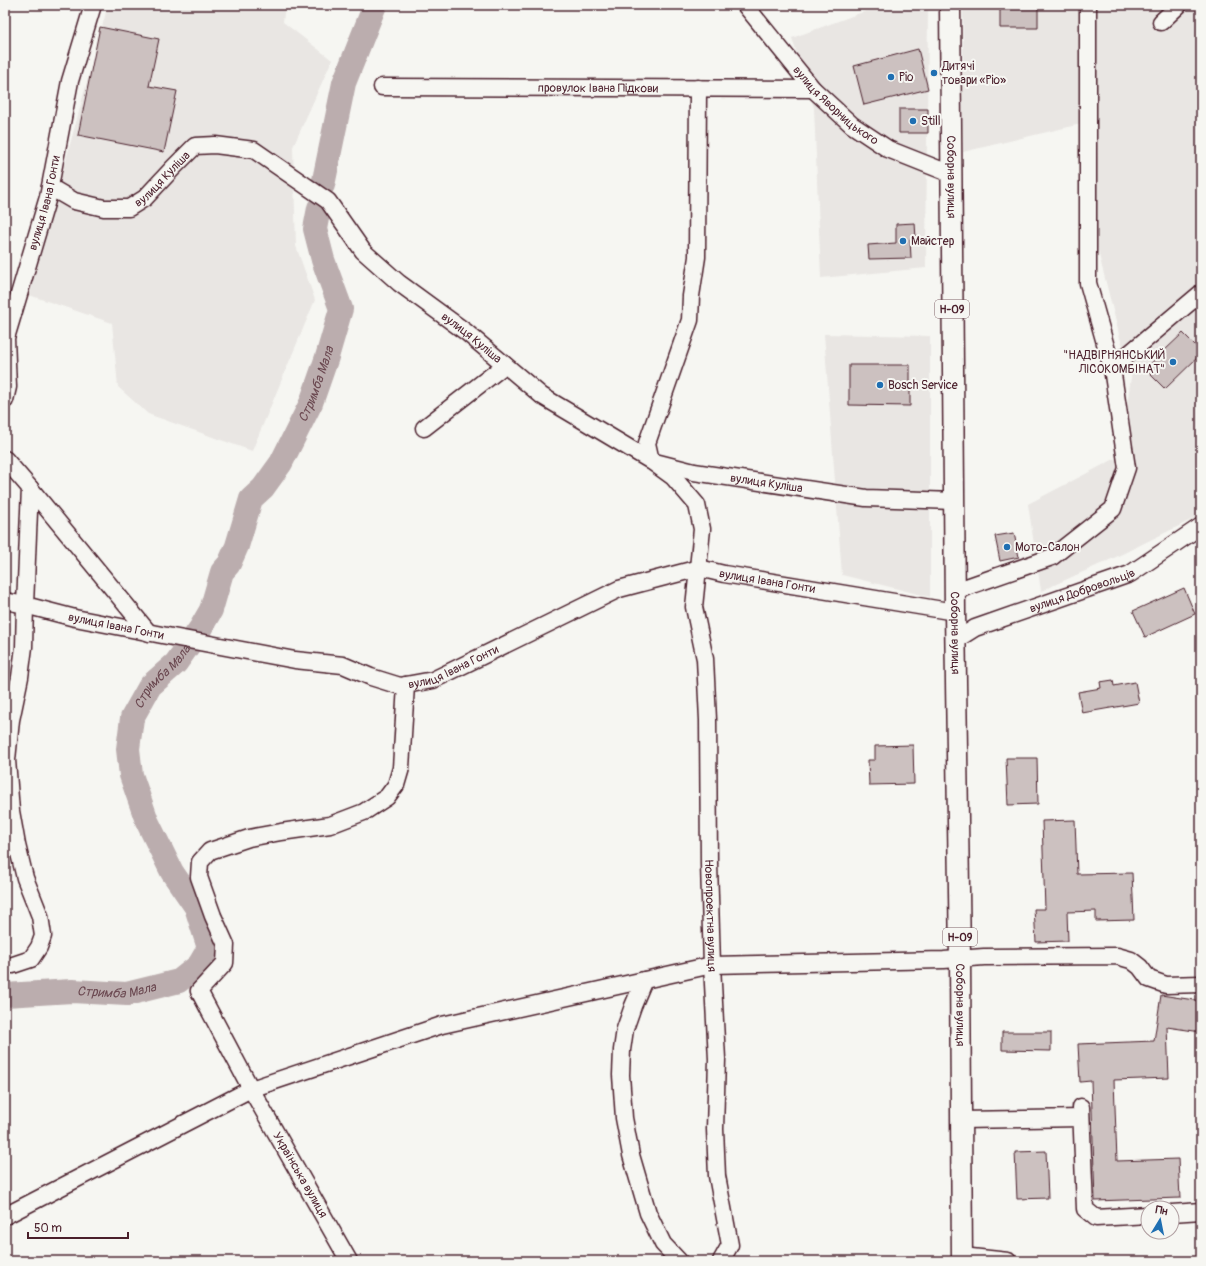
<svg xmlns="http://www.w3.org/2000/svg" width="1206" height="1266" font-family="Pangolin,sans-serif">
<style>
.built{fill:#e9e6e3}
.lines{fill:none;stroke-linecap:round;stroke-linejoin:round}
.river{stroke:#bbadae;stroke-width:24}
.building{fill:#ccc1c0;stroke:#4a1f2b}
.minor-casing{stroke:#4a1f2b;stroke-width:19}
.major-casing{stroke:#4a1f2b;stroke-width:23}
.minor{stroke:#f6f6f2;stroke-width:16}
.major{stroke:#f6f6f2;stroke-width:20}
.poi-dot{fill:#1f6fb2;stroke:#f6f6f2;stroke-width:1.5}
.labels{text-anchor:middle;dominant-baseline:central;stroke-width:4;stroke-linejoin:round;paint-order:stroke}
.shield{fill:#f6f6f2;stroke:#7e6067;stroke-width:1}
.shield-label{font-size:11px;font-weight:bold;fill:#4a1f2b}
.poi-label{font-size:12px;fill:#4a1f2b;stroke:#f6f6f2;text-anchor:start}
.street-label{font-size:12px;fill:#4a1f2b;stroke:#f6f6f2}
.water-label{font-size:13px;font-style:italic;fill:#6c4a52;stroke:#f6f6f2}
</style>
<rect width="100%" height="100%" fill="#f6f6f2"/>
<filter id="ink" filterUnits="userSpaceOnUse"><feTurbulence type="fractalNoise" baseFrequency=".025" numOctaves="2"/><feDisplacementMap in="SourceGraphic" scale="8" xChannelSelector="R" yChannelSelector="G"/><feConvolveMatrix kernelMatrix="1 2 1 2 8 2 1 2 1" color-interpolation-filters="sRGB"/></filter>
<g filter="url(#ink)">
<path class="built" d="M108,5H285L283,22L332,60L293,147L296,246L315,300L252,451L148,414L118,387L112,323L29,295Z
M882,5H928L926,268L821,278L814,108L792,38Z
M963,5H1201V515L1116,557L1041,591L1028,504L1120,456L1132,370L1120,338L1095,239L1098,120L963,152Z
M824,334L930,336V597L842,575Z"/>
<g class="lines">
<g class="river">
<path d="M323,185L344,83L375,5"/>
<path id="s1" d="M5,995L72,991L127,994L179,981L199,965L209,948L196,907L172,872L147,821L131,775L128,749L132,718L150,686L176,663L200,629L211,610L222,572L229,564L237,546L251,499L263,488L281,463L311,403L327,357L341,309L323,260L315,229L319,208"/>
</g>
</g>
<path class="building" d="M1000,5H1038V28H1000Z
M100,27L159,39L149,86L177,91L164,152L78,135Z
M918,49L928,89L864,105L854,66Z
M899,109H928V133H899Z
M915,223L916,239H910L911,258L869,259L868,245L896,243V224Z
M1183,333L1201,351V354L1165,389L1145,369Z
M849,365H910V406L849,405Z
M1014,533L1019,557L1000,561L995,536Z
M1184,588L1195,614L1145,637L1133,611Z
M1113,680L1114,686L1135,682L1139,703L1082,713L1078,692L1101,688L1100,682Z
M913,745L914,784L869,785L868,760H875V746Z
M1006,758H1037L1038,804L1008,805Z
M1075,820L1077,874L1132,873L1134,920L1096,921V911L1067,912L1068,941L1036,942L1034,909H1045L1042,821Z
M1161,995L1201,1001V1032L1167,1027L1169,1078L1114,1080L1117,1161L1178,1159L1180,1198L1095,1201L1091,1081L1080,1082L1078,1044L1154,1041Z
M1002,1032H1051V1051L1002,1050Z
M1046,1151L1048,1198L1017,1199L1015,1152Z"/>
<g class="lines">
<defs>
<g id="minor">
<path id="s2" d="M745,5L813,89L852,125L888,149L951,174"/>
<path d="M1088,5V283L1112,368"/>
<path d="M1161,22L1179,5"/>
<path id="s3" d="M382,87L813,89"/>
<path id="s4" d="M698,88L697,257L691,296L690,320L647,443L651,461L673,477L697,505L702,529L694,607L705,659L708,720L709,864L712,965L717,1059L715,1129L717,1176L730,1245L721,1261"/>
<path id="s5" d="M50,187L74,201L104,208H129L145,198L173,168L195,146L215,145L254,150L328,201L363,251L399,283L466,332L542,396L651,461L694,472L866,498L954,501"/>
<path id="s6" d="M5,400L8,387L6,338L48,197L70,81L93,5"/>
<path d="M424,428L505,365"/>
<path id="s7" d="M5,459L30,488L25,605L75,618L162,635L295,660L343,665L371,677L400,686L433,680L619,589L699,568L724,574L955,612"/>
<path d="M30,488L149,633"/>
<path d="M955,591L1052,557L1113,509L1127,468L1112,368L1201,293"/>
<path d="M5,601L25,605L24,647L20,677L11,720L7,760L11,811L17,845L25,878L40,916L43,936L39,947L31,959L13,965"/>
<path id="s8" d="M956,640L975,628L1130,574L1201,526"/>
<path d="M644,980L633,1006L625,1029L622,1050L621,1075L624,1118L631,1155L648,1213L663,1244L679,1261"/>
<path d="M1081,1107L1085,1209L1096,1218L1148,1215"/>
<path d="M961,1120L1081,1118"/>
<path d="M1172,1213L1201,1211"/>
<path d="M5,1216L251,1089L442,1025L712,965L944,960L984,957L1117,956L1131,960L1140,967L1149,979L1166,985L1201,984"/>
<path d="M962,1256L1008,1261"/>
<path d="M349,1261L251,1089L199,991L225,963L226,945L213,916L199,877L200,862L210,851L249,838L281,832L330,825L364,812L387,797L396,785L401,768L406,685"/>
</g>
<g id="major">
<path id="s9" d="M950,5L955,612L960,959L962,1261"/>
</g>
</defs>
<use href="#minor" class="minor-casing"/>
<use href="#major" class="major-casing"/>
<use href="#minor" class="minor"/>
<use href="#major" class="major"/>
</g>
</g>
<g class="poi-dot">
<circle cx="934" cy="73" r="4"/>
<circle cx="891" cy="77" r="4"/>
<circle cx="913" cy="121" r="4"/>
<circle cx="903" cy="241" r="4"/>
<circle cx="1173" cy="362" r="4"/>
<circle cx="880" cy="385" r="4"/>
<circle cx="1007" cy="547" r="4"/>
</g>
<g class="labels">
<g class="shield">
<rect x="935" y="300" width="34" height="18" rx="3"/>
<rect x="943" y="928" width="34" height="18" rx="3"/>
</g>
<g class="shield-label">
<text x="952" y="309">Н-09</text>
<text x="960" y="937">Н-09</text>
</g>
<g class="poi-label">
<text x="942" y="66">Дитячі<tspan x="942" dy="14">товари «Ріо»</tspan></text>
<text x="899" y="77">Ріо</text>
<text x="921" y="121">Still</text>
<text x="911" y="241">Майстер</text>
<text x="1165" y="355" text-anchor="end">"НАДВІРНЯНСЬКИЙ<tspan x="1165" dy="14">ЛІСОКОМБІНАТ"</tspan></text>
<text x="888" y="385">Bosch Service</text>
<text x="1015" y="547">Мото-Салон</text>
</g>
<g class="street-label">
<text stroke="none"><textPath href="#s3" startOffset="216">провулок Івана Підкови</textPath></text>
<text stroke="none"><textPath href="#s2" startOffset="136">вулиця Яворницького</textPath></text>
<text stroke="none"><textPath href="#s9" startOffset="172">Соборна вулиця</textPath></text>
<text stroke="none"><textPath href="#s5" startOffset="128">вулиця Куліша</textPath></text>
<text stroke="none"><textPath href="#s6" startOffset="203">вулиця Івана Гонти</textPath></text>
<text stroke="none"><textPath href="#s5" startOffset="524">вулиця Куліша</textPath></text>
<text stroke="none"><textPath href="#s5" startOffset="860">вулиця Куліша</textPath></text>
<text stroke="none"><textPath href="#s7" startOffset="933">вулиця Івана Гонти</textPath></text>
<text stroke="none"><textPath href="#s8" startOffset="136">вулиця Добровольців</textPath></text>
<text stroke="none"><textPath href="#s7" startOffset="249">вулиця Івана Гонти</textPath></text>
<text stroke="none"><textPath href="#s9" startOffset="628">Соборна вулиця</textPath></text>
<text stroke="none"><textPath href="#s7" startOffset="597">вулиця Івана Гонти</textPath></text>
<text stroke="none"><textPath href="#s4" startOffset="858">Новопроектна вулиця</textPath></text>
<text stroke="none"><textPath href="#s9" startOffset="1000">Соборна вулиця</textPath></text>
<text transform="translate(300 1175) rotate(60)">Українська вулиця</text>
</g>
<g class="water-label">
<text stroke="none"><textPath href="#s1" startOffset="857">Стримба Мала</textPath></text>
<text stroke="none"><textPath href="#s1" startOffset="521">Стримба Мала</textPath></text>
<text stroke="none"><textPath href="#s1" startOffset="112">Стримба Мала</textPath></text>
</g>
</g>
<rect width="1206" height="1266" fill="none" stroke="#f6f6f2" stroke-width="20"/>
<rect x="10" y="10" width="1186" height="1246" fill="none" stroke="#4a1f2b" stroke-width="1.5" filter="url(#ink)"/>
<g transform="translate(1160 1220) rotate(10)"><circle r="19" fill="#f6f6f2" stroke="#b1a0a2"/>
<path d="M0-3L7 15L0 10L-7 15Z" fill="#1f6fb2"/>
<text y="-6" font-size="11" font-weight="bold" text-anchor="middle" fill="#4a1f2b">Пн</text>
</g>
<path d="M28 1232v6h100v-6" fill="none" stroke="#4a1f2b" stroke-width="2"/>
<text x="34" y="1232" font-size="12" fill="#4a1f2b" stroke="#f6f6f2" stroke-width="3" paint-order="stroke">50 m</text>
</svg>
